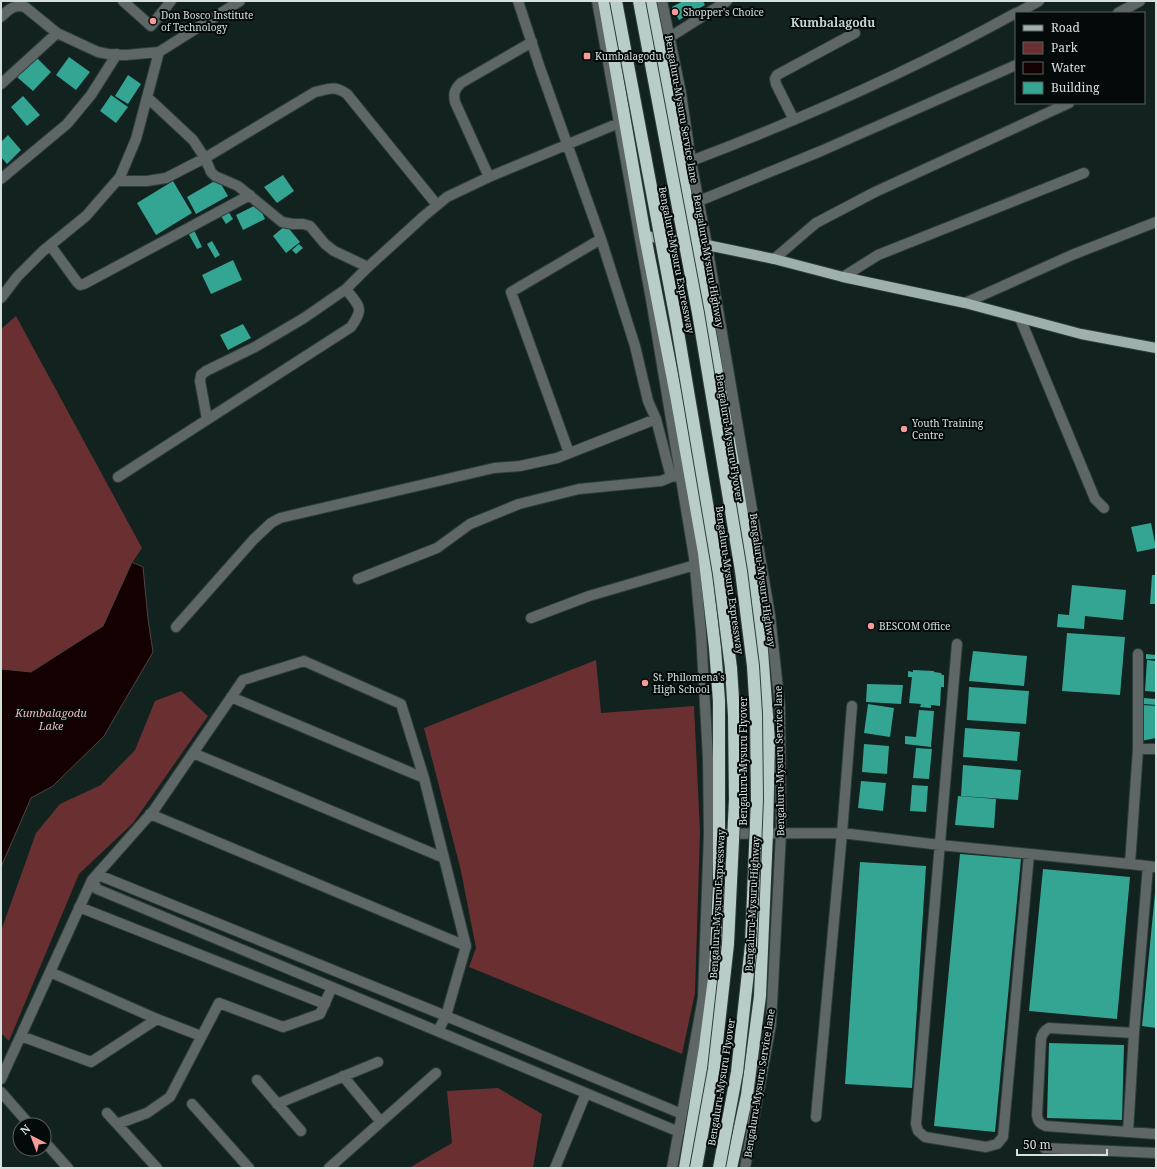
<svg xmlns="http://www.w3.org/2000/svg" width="1157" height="1169" font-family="'Noto Serif',serif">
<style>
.green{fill:#6a3031}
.water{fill:#150001;stroke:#4f4343}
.building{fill:#34a493}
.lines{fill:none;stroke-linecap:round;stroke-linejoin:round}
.minor-casing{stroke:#2c3d3a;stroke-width:12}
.major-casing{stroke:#2c3d3a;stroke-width:12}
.highway-casing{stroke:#2c3d3a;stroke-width:14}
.minor{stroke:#5e6765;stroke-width:10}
.major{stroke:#9eb0ac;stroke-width:10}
.highway{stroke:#b8cdc8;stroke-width:12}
.highway-bridge-casing{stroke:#2c3d3a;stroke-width:14;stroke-linecap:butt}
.highway-bridge{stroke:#b8cdc8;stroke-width:12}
.poi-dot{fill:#f59b9a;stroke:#040a09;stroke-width:1.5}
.labels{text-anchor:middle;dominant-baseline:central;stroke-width:4;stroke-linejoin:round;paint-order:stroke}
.poi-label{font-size:10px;fill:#d5e0dd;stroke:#040a09;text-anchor:start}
.street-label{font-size:10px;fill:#d5e0dd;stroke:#040a09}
.water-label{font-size:11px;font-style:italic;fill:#efb9b7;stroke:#040a09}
.quarter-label{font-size:12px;font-weight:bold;fill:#c0d5d0;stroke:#040a09}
</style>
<rect width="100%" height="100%" fill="#11221f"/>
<path class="green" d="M16,316L142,548L132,563L103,626L31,672L1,669V329Z
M596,660L601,713L694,706L700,832L695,993L682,1054L469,967L476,948L461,871L424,728Z
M181,691L208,716L133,823L79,874L9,1041L1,1033V931L36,833L60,804L101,785L135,750L155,701Z
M498,1088L542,1114L533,1168H409L452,1143L447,1091Z"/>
<path class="water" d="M132,562L143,567L148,619L153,652L104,736L53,786L31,798L1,867V669L31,672L103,626Z"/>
<path class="building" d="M683,1H703L705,5L679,20L672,7Z
M36,57L51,72L33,91L17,77Z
M69,57L90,72L76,90L56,75Z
M128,75L141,84L128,104L115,96Z
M111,95L128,107L116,123L100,111Z
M23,96L40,115L27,126L11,107Z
M8,135L21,150L7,164L1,157V142Z
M283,175L294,191L277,203L264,187Z
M218,179L228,196L196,214L187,197Z
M173,181L192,213L156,235L137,203Z
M258,204L265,219L243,230L236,215Z
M228,211L233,219L226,224L221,216Z
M286,225L300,242L286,253L273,236Z
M193,228L202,247L197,249L187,231Z
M212,241L220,255L215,258L207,244Z
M299,244L303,248L296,254L292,250Z
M233,260L242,280L211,294L202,275Z
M243,324L251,338L228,350L220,335Z
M1151,523L1156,548L1137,552L1131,527Z
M1152,575H1156V604H1150Z
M1072,585L1126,590L1123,620L1085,616L1084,629L1057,627L1058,614L1069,615Z
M1067,633L1125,637L1120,695L1062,691Z
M973,651L1027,656L1024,686L969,681Z
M1146,654L1156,655V659H1146Z
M1147,660L1156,661V692L1145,691Z
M913,670L934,671V672L941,673L942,675H944V687H941L940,706L931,705V708L920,707L921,704L909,703L912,677H908V671L913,672Z
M867,684L903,685L901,704L866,702Z
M969,687L1029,691L1026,724L967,720Z
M1144,698L1156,699V705L1143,704Z
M868,704L894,708L890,737L864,733Z
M1143,705L1156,706V738L1141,741Z
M919,710L934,711L931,747L905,744V736L916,737Z
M965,728L1020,732L1017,761L963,757Z
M864,744L889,746L887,774L862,772Z
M916,748L932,749L929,779L913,778Z
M963,765L1021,770L1018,800L961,796Z
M861,781L886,783L883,811L858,808Z
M912,785L928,786L926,812L910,811Z
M958,796L996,799L994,828L955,825Z
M960,854L1021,859L995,1132L934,1126Z
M860,862L926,866L912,1088L845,1084Z
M1043,869L1130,877L1117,1019L1029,1011Z
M1155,893H1156V1028L1142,1026Z
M1049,1043L1124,1045L1122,1120L1047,1118Z"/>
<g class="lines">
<defs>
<path id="minor" d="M123,1L151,26L171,1
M518,1L540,68L601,239L635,346L648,401L656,419L671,477L680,475
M597,1L652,305L694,557L701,633L708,758L709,834L703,998L672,1168
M662,1L681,93L691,161L707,245L770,615L780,707L781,833L771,1024L745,1168
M1017,13L1039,1
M1118,13L1140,1
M1,17C8,10 14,4 25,7L57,33
M670,37L727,1
M1,84L57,33L98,52L108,54L126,55L159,52L240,1
M147,97L193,140L205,158L211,172L215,176L238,186L282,222L293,224H303L310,226L325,244L334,251L368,267L346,289L304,318L255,347L206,371L201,375L200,381L207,419
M794,120L776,84L775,79L777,75L855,33
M691,161C802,119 911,71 1016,13
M489,177L455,102C453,93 455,89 461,83L532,42
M1,179L67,124L91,95L117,54
M117,181H147L166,178L205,158L315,92C329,89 334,85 347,94L437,205
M699,201L821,151L1016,65
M50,245L77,282L80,285L84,284L250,195
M774,259L816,223L875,192L1069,103
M368,267L424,216L447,197L489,177L619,123
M843,277L878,255L1084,173
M1,298L17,277L43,251L86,216L120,177L136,139L159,52
M965,303L1072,255L1156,222
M1020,318L1095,499L1104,508
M569,453L511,292L601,239
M118,477L351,327C365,307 359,307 346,289
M358,579L437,548L470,524L519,504L579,489L661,481L671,477
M531,618L589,596L695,565
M176,627L253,540L271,523L280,518L494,468L520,466L557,458L656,419
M957,644L916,1124L918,1131L925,1137L986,1147L997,1144L1003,1137L1029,854
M1138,654V749L1130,864L1156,867
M231,697L424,778
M1138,749H1156
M193,753L444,858
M150,814L466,946
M711,834L842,833L940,845L1130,864
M92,880L97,889L679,1132
M92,880L101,876L446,1016L682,1114
M79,907L325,1004
M50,972L157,1019L201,1036
M1134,1033L1049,1028C1044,1031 1042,1034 1041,1039L1037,1115C1038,1122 1040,1124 1046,1126L1156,1134
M21,1036L91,1062L157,1019
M343,1076L381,1122
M1,1079L92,880L154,810L243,680L304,661L401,704L424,778L466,946L446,1016L438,1031
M257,1080L301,1131
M1,1092L30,1125
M192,1104L249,1168
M277,1104L378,1062
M107,1113L157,1168
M816,1117L842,833L852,706
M117,1124L147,1113L170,1097L219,1003L283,1027L320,1014L332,987
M1128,1132L1134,1033L1148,866
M44,1141L68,1168
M1044,1148L1156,1153
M329,1168L436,1073
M555,1168L586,1093"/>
<path id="major" d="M645,236L707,245L774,259L843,277L965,303L1081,334L1156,348"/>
<path id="highway" d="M604,1L645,236L676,395L704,553L715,648L719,701V884L715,971L705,1047L685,1168
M650,1L661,56L738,491L760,625L769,741L767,833L760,996L747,1095L731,1168"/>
</defs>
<use href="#minor" class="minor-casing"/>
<use href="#major" class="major-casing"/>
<use href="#highway" class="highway-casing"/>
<use href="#minor" class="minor"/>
<use href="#major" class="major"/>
<use href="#highway" class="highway"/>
<defs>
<path id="highway-bridge" d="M616,1L676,320L719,574L731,668L734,715L735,799L728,944L714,1069L696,1168
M639,1L698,313L741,571L753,666L756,714L757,799L751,945L737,1072L719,1168"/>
</defs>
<use href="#highway-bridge" class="highway-bridge-casing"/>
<use href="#highway-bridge" class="highway-bridge"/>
</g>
<g class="poi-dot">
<circle cx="675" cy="12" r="4"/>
<circle cx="153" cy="21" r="4"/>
<rect x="583" y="52" width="8" height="8" rx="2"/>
<circle cx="904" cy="429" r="4"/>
<circle cx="871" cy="626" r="4"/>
<circle cx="645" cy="683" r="4"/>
</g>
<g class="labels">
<g class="poi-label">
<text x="683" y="12">Shopper's Choice</text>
<text x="161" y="15">Don Bosco Institute<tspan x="161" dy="12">of Technology</tspan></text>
<text x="595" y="56">Kumbalagodu</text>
<text x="912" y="423">Youth Training<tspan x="912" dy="12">Centre</tspan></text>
<text x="879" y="626">BESCOM Office</text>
<text x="653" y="677">St. Philomena's<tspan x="653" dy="12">High School</tspan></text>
</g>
<g class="street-label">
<text transform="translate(682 109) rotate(80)">Bengaluru-Mysuru Service lane</text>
<text transform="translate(677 260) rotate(79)">Bengaluru-Mysuru Expressway</text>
<text transform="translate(709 261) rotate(80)">Bengaluru-Mysuru Highway</text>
<text transform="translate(730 438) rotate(81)">Bengaluru-Mysuru Flyover</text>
<text transform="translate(730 580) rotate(82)">Bengaluru-Mysuru Expressway</text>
<text transform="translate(763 580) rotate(82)">Bengaluru-Mysuru Highway</text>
<text transform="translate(743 761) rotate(-90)">Bengaluru-Mysuru Flyover</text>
<text transform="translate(779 761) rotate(-91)">Bengaluru-Mysuru Service lane</text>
<text transform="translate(717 904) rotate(-87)">Bengaluru-Mysuru Expressway</text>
<text transform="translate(752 904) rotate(-87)">Bengaluru-Mysuru Highway</text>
<text transform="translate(721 1082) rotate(-81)">Bengaluru-Mysuru Flyover</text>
<text transform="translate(759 1083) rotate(-81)">Bengaluru-Mysuru Service lane</text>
</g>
<g class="water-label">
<text x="51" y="712">Kumbalagodu<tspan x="51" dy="13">Lake</tspan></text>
</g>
<g class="quarter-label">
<text x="833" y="22">Kumbalagodu</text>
</g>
</g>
<rect width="1157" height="1169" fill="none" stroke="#d5e0dd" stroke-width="4"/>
<rect x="1015" y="12" width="130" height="92" fill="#040a09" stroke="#58605e"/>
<rect x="1023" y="25" width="20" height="6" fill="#9eb0ac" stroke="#58605e"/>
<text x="1051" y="32" font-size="12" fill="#d5e0dd">Road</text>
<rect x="1023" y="42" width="20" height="12" fill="#6a3031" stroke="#58605e"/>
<text x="1051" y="52" font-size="12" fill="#d5e0dd">Park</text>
<rect x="1023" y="62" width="20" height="12" fill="#150001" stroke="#58605e"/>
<text x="1051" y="72" font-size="12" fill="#d5e0dd">Water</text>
<rect x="1023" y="82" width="20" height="12" fill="#34a493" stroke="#58605e"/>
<text x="1051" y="92" font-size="12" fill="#d5e0dd">Building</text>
<g transform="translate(32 1137) rotate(318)"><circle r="19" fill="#040a09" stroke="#58605e"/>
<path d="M0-3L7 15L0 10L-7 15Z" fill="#f59b9a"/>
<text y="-6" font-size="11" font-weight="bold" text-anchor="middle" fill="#d5e0dd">N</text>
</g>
<path d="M1017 1149v6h90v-6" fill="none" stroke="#d5e0dd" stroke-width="2"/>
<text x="1023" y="1149" font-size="12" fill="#d5e0dd" stroke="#040a09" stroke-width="3" paint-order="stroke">50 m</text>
</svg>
